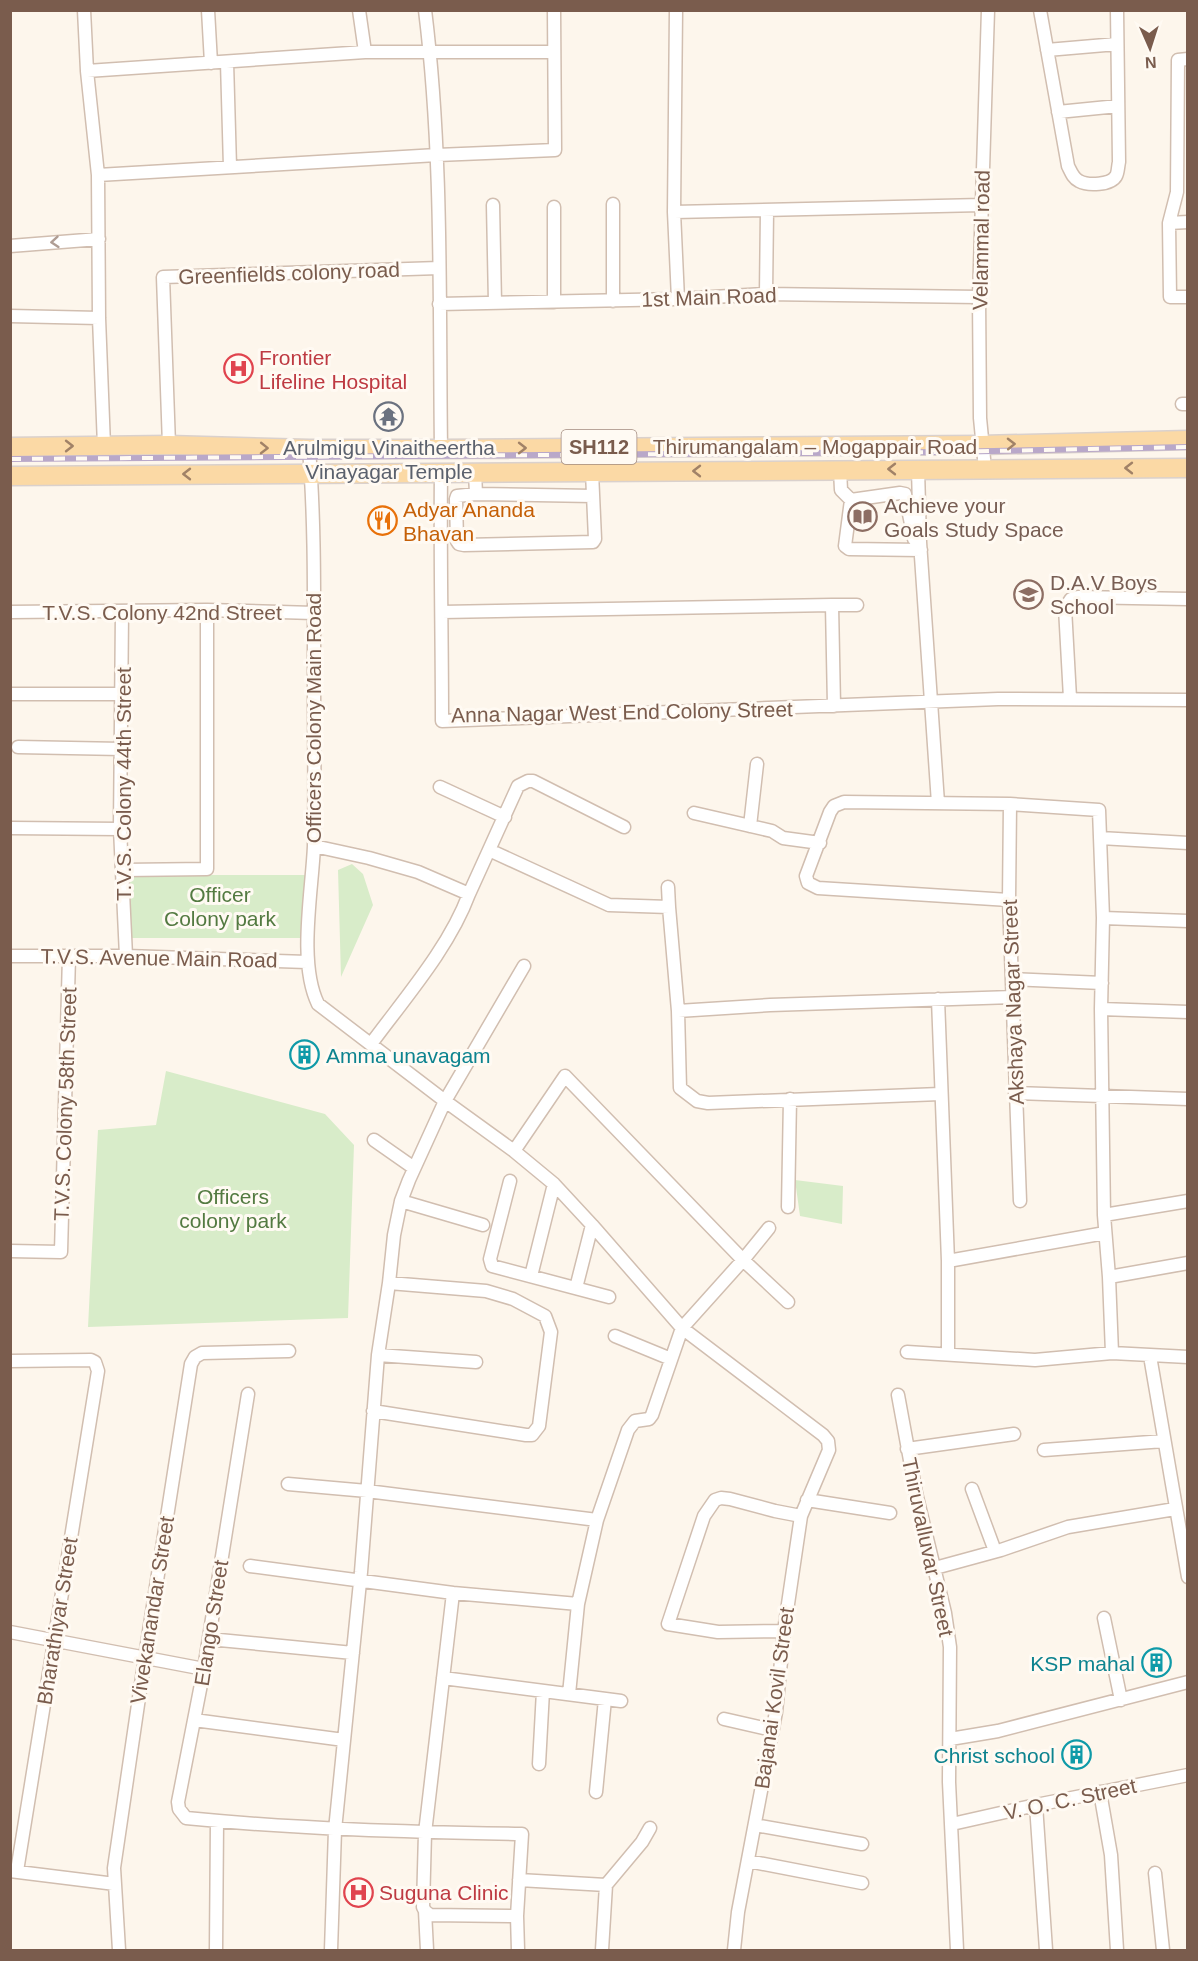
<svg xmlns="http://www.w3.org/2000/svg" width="1198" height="1961" font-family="Helvetica,sans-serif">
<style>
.green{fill:#d8ecc9}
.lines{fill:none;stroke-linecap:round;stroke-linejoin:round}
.street-casing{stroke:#d1beb0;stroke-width:15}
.primary-casing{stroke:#dad1cd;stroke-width:21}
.street{stroke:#fff;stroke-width:12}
.primary{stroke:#fbd9a5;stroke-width:18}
.rail-casing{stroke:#b9a8c9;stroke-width:6}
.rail{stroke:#fffaf3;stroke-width:4;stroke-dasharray:11;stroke-linecap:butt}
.oneway{stroke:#af9d94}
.oneway2{stroke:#a18267}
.labels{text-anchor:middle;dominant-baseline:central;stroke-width:6;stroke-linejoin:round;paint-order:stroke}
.shield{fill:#fffaf3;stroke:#a28b7f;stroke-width:1.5}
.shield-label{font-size:20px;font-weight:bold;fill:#7a5c4d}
.street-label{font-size:21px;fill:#7a5c4d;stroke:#fffaf3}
.health-label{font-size:21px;fill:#be3a42;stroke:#fffaf3;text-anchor:start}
.worship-label{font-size:21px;fill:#5b616d;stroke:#fffaf3}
.education-label{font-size:21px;fill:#785e54;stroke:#fffaf3;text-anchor:start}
.food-label{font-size:21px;fill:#c56008;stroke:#fffaf3;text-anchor:start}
.park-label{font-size:21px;fill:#537a41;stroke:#fffaf3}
.culture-label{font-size:21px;fill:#0d838f;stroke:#fffaf3;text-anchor:end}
</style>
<rect width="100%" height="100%" fill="#fdf6ec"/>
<path class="green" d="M352,864L363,874L373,905L341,977L338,870Z
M128,875H312V938H132Z
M166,1071L325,1114L354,1145L348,1318L88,1327L98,1130L156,1125Z
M795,1180L843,1186L842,1224L800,1216Z"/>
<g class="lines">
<defs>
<path id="street" d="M84,10L87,71L98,175L99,318L104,446
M208,10L211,63
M359,10L365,52
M425,10C443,155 439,303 441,449
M676,10L674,212L678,299
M1040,10L1068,166C1071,172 1073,178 1079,181C1088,186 1111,185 1116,176C1118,173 1118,166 1119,162L1117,10
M1047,50L1117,44
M1188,59L1178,60L1177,192L1169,223L1170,297H1188
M227,62L230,167
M87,71L365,52H554
M1058,112L1118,106
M98,175L437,155L555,150L554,10
M493,205L495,303
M554,207V302
M674,212L982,205
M1169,223L1188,222
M10,246L99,239
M766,294L767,211
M613,301V204
M439,304L678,299L766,294L979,297
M10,316L99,318
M1182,404H1188
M169,445L163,277L439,268
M309,449C315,523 314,598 314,672C314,730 315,788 314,846C312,892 298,963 318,1004L445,1101L514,1151L554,1184L592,1225L682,1328L823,1435L828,1441L829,1450L801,1516L784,1631L776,1712L738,1912L734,1950
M918,469L920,542L938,803
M985,469L980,418L979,297L988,10
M840,470L841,490L851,500
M475,472L476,494L457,496L456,499L457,541L459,544L464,545L593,542L595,539L592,472
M441,473C440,555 442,638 442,721L998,699L1188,700
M476,494L593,496
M914,539L905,494L900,493L851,500L845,546L849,549L921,550
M832,605H857
M122,611L120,829L126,956
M10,612L207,610L314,613
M442,612L832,605L834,706
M10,694H123
M1070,698L1065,608L1071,599L1078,597L1188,599
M18,747L122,749
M440,787L505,817
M1010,804L1009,900L1020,1201
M694,813L772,831L783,838L820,843
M750,826L757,764
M10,828L120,829
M1100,838L1188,843
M314,846L369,858L418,872L469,894L489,850L609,905L669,907L678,1011L680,1088L697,1101L708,1103L940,1094
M489,850L518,786L528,781H533L624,827
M123,870L207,869V610
M668,887L669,907
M1009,900L818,888L808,883L806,876L830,812L834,806L844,802L1010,804L1099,810L1103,918L1101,1009L1104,1215L1109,1277L1112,1353
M1103,918L1188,921
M10,956H126L307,962
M1012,979L1102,983
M938,999L948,1261V1354
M1101,1009L1188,1012
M678,1011L770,1005L1013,997
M371,1044C404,999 449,948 469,894
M1015,1093L1188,1099
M374,1140L414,1168
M514,1151L565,1076L743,1260L788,1302
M510,1181L490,1259L492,1266L609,1297
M401,1201L483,1225
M788,1207L790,1099
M1104,1215L1188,1201
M10,1251L61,1252L69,956
M948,1261L1105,1233
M531,1276L554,1184
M1109,1277L1188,1263
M576,1288L592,1225
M615,1336L671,1359
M907,1352L1035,1360L1112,1353L1188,1357
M378,1355L476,1362
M1150,1356L1188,1577
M10,1361L91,1360L95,1362L98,1371L17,1871
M248,1394L204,1669L178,1802L179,1809L186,1818C297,1829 409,1832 522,1834L517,1916L518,1950
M898,1395L916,1493L945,1613L950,1647L949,1782L957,1950
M373,1411L526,1435H532L539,1426L551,1332L545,1316L513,1299L486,1291L389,1283
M907,1449L1014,1434
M1044,1450L1164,1441
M288,1484L367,1491L597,1520
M972,1489L995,1551
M807,1500L890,1513
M250,1566L453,1593
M935,1568L1001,1550L1068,1527L1175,1509
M1104,1618L1121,1700
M784,1631L718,1632L668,1624L704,1516L715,1500L721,1498L730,1499L775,1511L801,1516
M10,1632L204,1669
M209,1639L353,1653
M443,1678L621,1701
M569,1694L578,1604L597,1520L628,1430L635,1421L649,1419L652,1415L682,1328L743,1260L769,1228
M724,1719L772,1730
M194,1720L344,1740
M950,1739L998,1731L1188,1682
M539,1764L543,1691
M596,1792L605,1699
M1100,1792L1111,1855L1117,1950
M1036,1805L1046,1950
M952,1824L1036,1805L1188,1775
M755,1825L862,1844
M748,1861L862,1883
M10,1871L115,1884
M1155,1873L1163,1950
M519,1880L606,1885
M425,1911L430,1915L517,1916
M119,1950L114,1868L145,1657L191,1364L195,1357L202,1353L289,1351
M216,1950L217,1821
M331,1950L335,1830L361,1572L378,1355L389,1283L394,1235L401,1201L409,1180L445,1101L524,966
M427,1950L425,1911L423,1907L425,1833L453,1593L578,1604
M602,1950L606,1885L642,1842L650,1828"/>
<path id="primary" d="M10,447L169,445L309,449H441L981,445L1188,440
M10,476L1188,468"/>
</defs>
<use href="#street" class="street-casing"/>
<use href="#primary" class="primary-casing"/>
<use href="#street" class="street"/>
<use href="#primary" class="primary"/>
<defs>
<path id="rail" d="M10,459L944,452L1188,447"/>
</defs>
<use href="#rail" class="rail-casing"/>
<use href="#rail" class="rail"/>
</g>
<defs><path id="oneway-chevron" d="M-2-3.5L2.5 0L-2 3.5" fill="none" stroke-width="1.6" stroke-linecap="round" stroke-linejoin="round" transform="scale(1.5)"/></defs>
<use class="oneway" href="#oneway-chevron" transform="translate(55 242) rotate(175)"/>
<g class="oneway2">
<use href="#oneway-chevron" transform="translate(1011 444) rotate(-1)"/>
<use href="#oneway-chevron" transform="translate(69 446)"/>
<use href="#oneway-chevron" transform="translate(264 448) rotate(1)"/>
<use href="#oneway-chevron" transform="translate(522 448)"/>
<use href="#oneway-chevron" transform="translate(1129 468) rotate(180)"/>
<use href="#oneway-chevron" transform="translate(892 469) rotate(180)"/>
<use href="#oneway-chevron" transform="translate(697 471) rotate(180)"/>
<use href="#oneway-chevron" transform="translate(187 474) rotate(180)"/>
</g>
<defs>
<symbol id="hospital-ring" viewBox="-11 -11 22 22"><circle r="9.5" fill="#fffaf3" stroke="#e0444e" stroke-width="1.5"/><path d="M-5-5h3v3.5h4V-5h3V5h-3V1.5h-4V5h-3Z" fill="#e0444e"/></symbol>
<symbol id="temple-ring" viewBox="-11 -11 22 22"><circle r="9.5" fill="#fffaf3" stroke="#6b7280" stroke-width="1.5"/><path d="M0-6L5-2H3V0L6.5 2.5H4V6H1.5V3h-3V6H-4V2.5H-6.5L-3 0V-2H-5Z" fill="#6b7280"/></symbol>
<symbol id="library-ring" viewBox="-11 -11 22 22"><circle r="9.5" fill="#fffaf3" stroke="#8d6e63" stroke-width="1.5"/><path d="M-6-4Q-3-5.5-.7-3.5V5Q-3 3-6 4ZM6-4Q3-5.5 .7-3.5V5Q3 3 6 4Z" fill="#8d6e63"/></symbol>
<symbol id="restaurant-ring" viewBox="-11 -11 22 22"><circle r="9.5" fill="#fffaf3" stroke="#e8710a" stroke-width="1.5"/><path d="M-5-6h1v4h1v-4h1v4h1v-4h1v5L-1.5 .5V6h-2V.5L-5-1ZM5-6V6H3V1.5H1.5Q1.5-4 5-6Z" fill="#e8710a"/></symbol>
<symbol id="school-ring" viewBox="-11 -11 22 22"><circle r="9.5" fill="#fffaf3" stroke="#8d6e63" stroke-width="1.5"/><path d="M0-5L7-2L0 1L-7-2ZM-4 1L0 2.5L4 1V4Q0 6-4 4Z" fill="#8d6e63"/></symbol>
<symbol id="building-ring" viewBox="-11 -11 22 22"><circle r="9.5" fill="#fffaf3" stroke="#0f9aa8" stroke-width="1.5"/><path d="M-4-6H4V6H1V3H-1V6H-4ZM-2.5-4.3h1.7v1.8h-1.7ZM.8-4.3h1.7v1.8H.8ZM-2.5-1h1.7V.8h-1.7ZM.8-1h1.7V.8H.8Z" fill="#0f9aa8"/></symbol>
</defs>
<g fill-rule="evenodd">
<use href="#hospital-ring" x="222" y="352" width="33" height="33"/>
<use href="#temple-ring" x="372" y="400" width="33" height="33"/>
<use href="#library-ring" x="846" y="500" width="33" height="33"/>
<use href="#restaurant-ring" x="366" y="504" width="33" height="33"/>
<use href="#school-ring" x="1012" y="578" width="33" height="33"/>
<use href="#building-ring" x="288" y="1038" width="33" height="33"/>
<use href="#building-ring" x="1140" y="1646" width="33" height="33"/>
<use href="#building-ring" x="1060" y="1738" width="33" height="33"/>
<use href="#hospital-ring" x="342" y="1876" width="33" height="33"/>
</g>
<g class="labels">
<rect class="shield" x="561.5" y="430" width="75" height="34" rx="4.5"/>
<g class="shield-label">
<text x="599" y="447">SH112</text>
</g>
<g class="street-label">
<text transform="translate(981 240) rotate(-89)">Velammal road</text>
<text transform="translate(289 273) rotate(-2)">Greenfields colony road</text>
<text transform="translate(709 297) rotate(-2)">1st Main Road</text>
<text x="815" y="446">Thirumangalam – Mogappair Road</text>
<text x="162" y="612">T.V.S. Colony 42nd Street</text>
<text transform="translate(622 712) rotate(-1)">Anna Nagar West End Colony Street</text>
<text transform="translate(313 718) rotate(-90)">Officers Colony Main Road</text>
<text transform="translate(123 784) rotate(-90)">T.V.S. Colony 44th Street</text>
<text transform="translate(159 958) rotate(1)">T.V.S. Avenue Main Road</text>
<text transform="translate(1013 1002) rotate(-92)">Akshaya Nagar Street</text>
<text transform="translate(65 1104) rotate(-88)">T.V.S. Colony 58th Street</text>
<text transform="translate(928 1547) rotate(78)">Thiruvalluvar Street</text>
<text transform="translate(152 1610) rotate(-81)">Vivekanandar Street</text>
<text transform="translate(57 1621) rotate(-81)">Bharathiyar Street</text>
<text transform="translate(211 1623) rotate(-81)">Elango Street</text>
<text transform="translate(774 1698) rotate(-82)">Bajanai Kovil Street</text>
<text transform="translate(1070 1799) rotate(-12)">V. O. C. Street</text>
</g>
<g class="health-label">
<text x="259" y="357">Frontier<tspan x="259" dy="24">Lifeline Hospital</tspan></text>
<text x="379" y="1892">Suguna Clinic</text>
</g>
<g class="worship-label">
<text x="389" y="447">Arulmigu Vinaitheertha<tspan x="389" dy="24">Vinayagar Temple</tspan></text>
</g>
<g class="education-label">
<text x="884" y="505">Achieve your<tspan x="884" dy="24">Goals Study Space</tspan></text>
<text x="1050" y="582">D.A.V Boys<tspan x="1050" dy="24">School</tspan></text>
</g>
<g class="food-label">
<text x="403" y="509">Adyar Ananda<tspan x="403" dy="24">Bhavan</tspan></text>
</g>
<g class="park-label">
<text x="220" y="894">Officer<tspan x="220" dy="24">Colony park</tspan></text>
<text x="233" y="1196">Officers<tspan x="233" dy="24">colony park</tspan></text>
</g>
<g class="culture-label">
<text x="326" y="1055" text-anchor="start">Amma unavagam</text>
<text x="1135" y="1663">KSP mahal</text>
<text x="1055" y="1755">Christ school</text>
</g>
</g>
<rect width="1198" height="1961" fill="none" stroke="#7a5c4d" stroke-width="24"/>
<g transform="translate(1150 48) rotate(177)" stroke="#fffaf3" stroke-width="4.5" paint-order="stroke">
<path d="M0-4.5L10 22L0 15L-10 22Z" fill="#7a5c4d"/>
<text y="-9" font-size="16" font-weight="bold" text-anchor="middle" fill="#7a5c4d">N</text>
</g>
</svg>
